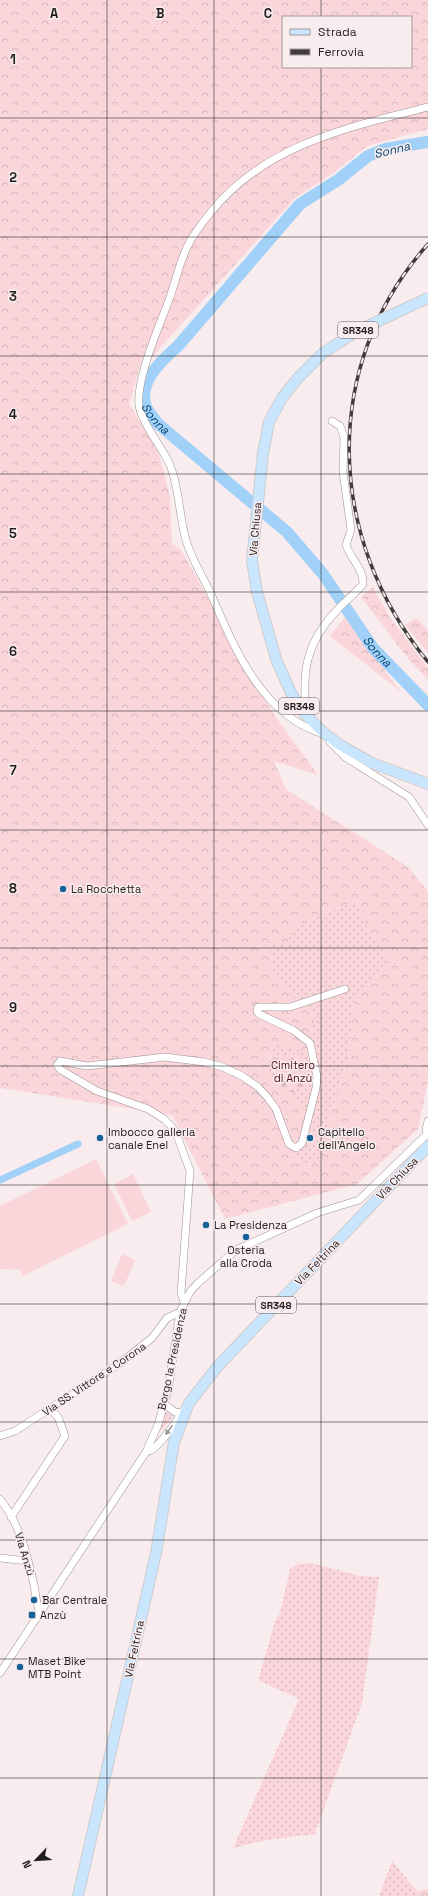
<svg xmlns="http://www.w3.org/2000/svg" width="428" height="1896" font-family="'Space Grotesk',sans-serif">
<style>
.grass{fill:url(#grass-dots)}
.forest{fill:url(#forest-crowns);fill-rule:evenodd}
.cemetery{fill:url(#cemetery-stones)}
.garden{fill:#fad6db}
.lines{fill:none;stroke-linecap:round;stroke-linejoin:round}
.canal{stroke:#a1d1f9;stroke-width:7}
.river{stroke:#a1d1f9;stroke-width:12}
.street-casing{stroke:#9e9293;stroke-width:8}
.primary-casing{stroke:#cecdce;stroke-width:12}
.street{stroke:#fff;stroke-width:7}
.primary{stroke:#c9e6fe;stroke-width:10}
.rail-casing{stroke:#423c3d;stroke-width:3.5}
.rail{stroke:#f9ecee;stroke-width:2;stroke-dasharray:6;stroke-linecap:butt}
.primary-bridge-casing{stroke:#cecdce;stroke-width:12;stroke-linecap:butt}
.primary-bridge{stroke:#c9e6fe;stroke-width:10}
.oneway{fill:#9c999a}
.grid{fill:none;stroke:#221d1e;stroke-width:1;stroke-opacity:0.55}
.poi-dot{fill:#176296;stroke:#f9ecee;stroke-width:1.5}
.labels{text-anchor:middle;dominant-baseline:central;stroke-width:3;stroke-linejoin:round;paint-order:stroke}
.shield{fill:#f9ecee;stroke:#625b5c;stroke-width:1}
.shield-label{font-size:10px;font-weight:bold;fill:#221d1e}
.street-label{font-size:11px;fill:#221d1e;stroke:#f9ecee}
.poi-label{font-size:11px;fill:#221d1e;stroke:#f9ecee;text-anchor:start}
.park-label{font-size:11px;fill:#501022;stroke:#f9ecee}
.water-label{font-size:12px;font-style:italic;fill:#00456f;stroke:#f9ecee}
.grid-label{font-size:13px;text-anchor:middle;font-weight:bold;fill:#221d1e;stroke:#f9ecee;stroke-width:3;stroke-linejoin:round;paint-order:stroke}
</style>
<defs>
<pattern id="grass-dots" width="8" height="8" patternUnits="userSpaceOnUse"><rect width="8" height="8" fill="#fad6db"/><path d="M2 2h.1M6 6h.1" fill="none" stroke="#d6b7bc" stroke-width="1.8" stroke-linecap="round"/></pattern>
<pattern id="forest-crowns" width="20" height="18" patternUnits="userSpaceOnUse"><rect width="20" height="18" fill="#fad6db"/><path d="M2 6a3 3 0 1 1 6 0M12 15a3 3 0 1 1 6 0" fill="none" stroke="#d6b7bc"/></pattern>
<pattern id="cemetery-stones" width="16" height="16" patternUnits="userSpaceOnUse"><rect width="16" height="16" fill="#fad6db"/><path d="M2 7V4a2 2 0 0 1 4 0v3zM10 15v-3a2 2 0 0 1 4 0v3z" fill="#d6b7bc"/></pattern>
</defs>
<rect width="100%" height="100%" fill="#f9ecee"/>
<path class="grass" d="M356,900L369,931L390,959L354,1002L348,1058L327,1124L329,1150L312,1165L293,1158L266,1066L276,1044L315,1015L294,999L272,968L269,942L293,927Z
M165,1410L175,1414L159,1433Z
M312,1563L360,1576L379,1577L362,1703L315,1834L267,1840L233,1848L299,1699L258,1680L275,1621L280,1613L290,1569L298,1564Z
M392,1861L417,1891L418,1896H379Z"/>
<path class="forest" d="M0,0H428V129L367,146L335,172L295,198L151,358L143,356L129,404L158,451L170,496L172,544L181,550L275,716L318,775L274,761L286,789L408,867L428,891V1082L418,1129L357,1184L225,1219L172,1115L0,1088ZM283,17H411V67H283ZM356,900L369,931L390,959L354,1002L348,1058L327,1124L329,1150L312,1165L293,1158L305,1112L266,1066L276,1044L307,1052L315,1015L294,999L272,968L269,942L287,943L293,927Z
M373,587L389,616L428,668V680L407,657L361,597Z
M345,617L401,692L330,636Z
M416,618L428,630V653L405,625Z
M428,1889V1896H418L417,1891Z"/>
<path class="cemetery" d="M286,1053L297,1054L308,1070L307,1081L292,1093L286,1085L283,1087L280,1084L284,1081L271,1065L277,1060L274,1057L278,1054L281,1057Z"/>
<path class="garden" d="M96,1159L128,1224L23,1276L20,1270L0,1269V1206Z
M133,1174L151,1212L132,1221L114,1184Z
M122,1254L135,1260L124,1286L111,1281Z"/>
<g class="lines">
<path class="canal" d="M0,1180L78,1144"/>
<path class="river" id="s1" d="M428,142L385,149L368,156L338,180L300,204L178,346C162,360 137,382 146,407C148,412 154,418 157,423L287,532L323,574L373,648L428,705"/>
<defs>
<path id="street" d="M306,713C302,670 306,643 337,610C345,601 355,594 363,584C364,570 351,559 346,545L351,530L343,472L344,437L340,426L332,421
M324,734C262,717 234,647 211,594C202,575 189,555 185,536C179,513 179,487 170,465C162,447 141,422 139,405C136,383 157,330 166,308C174,288 178,267 187,247C193,235 202,223 211,212C265,145 348,127 428,107
M330,742L345,757L409,797L428,825
M428,1134L426,1130L428,1121
M184,1302L181,1293L190,1171L178,1138L173,1128L164,1119L148,1109L97,1091L61,1070L57,1065L60,1061L87,1066L165,1057L204,1062L223,1067L242,1076L258,1087L268,1098L276,1109L289,1144L296,1148L302,1143L316,1088L317,1077L310,1043L293,1030L259,1014L257,1011L258,1007H290L345,989
M164,1404L175,1412L182,1413
M0,1436L15,1431L119,1364L152,1338L167,1318L180,1312
M146,1452C158,1451 176,1421 183,1411
M0,1499C20,1524 27,1555 34,1585C36,1595 36,1604 40,1612
M11,1517L65,1436L58,1417L50,1409
M0,1558L28,1561
M0,1673L146,1452L158,1425L168,1390L180,1312L190,1292L198,1283L236,1250L317,1213L359,1200L428,1133"/>
<path id="primary" d="M298,378L282,398L269,422L263,453L252,561L257,592L276,659L291,693L306,715L324,733L340,745L372,763L428,784
M78,1896L156,1553L174,1442L189,1403L218,1366L428,1146"/>
</defs>
<use href="#street" class="street-casing"/>
<use href="#primary" class="primary-casing"/>
<use href="#street" class="street"/>
<use href="#primary" class="primary"/>
<defs>
<path id="rail" d="M428,244C319,367 327,539 428,662"/>
</defs>
<use href="#rail" class="rail-casing"/>
<use href="#rail" class="rail"/>
<defs>
<path id="primary-bridge" d="M298,378L323,353L357,331L428,298"/>
</defs>
<use href="#primary-bridge" class="primary-bridge-casing"/>
<use href="#primary-bridge" class="primary-bridge"/>
</g>
<defs><path id="oneway-solid" d="M-6-.8H1V-3.2L6.5 0L1 3.2V.8H-6Z"/></defs>
<use class="oneway" href="#oneway-solid" transform="translate(169 1430) rotate(126)"/>
<path class="grid" d="M107,0V1896M214,0V1896M321,0V17M321,67V1896M0,118H428M0,237H428M0,356H428M0,474H428M0,592H428M0,711H428M0,830H428M0,948H428M0,1066H428M0,1185H428M0,1304H428M0,1422H428M0,1540H428M0,1659H428M0,1778H428"/>
<g class="poi-dot">
<circle cx="63" cy="889" r="4"/>
<circle cx="100" cy="1138" r="4"/>
<circle cx="310" cy="1138" r="4"/>
<circle cx="206" cy="1225" r="4"/>
<circle cx="246" cy="1237" r="4"/>
<circle cx="34" cy="1600" r="4"/>
<rect x="28" y="1611" width="8" height="8" rx="2"/>
<circle cx="20" cy="1667" r="4"/>
</g>
<g class="labels">
<g class="shield">
<rect x="338" y="322" width="40" height="16" rx="3"/>
<rect x="279" y="698" width="40" height="16" rx="3"/>
<rect x="256" y="1297" width="40" height="16" rx="3"/>
</g>
<g class="shield-label">
<text x="358" y="330">SR348</text>
<text x="299" y="706">SR348</text>
<text x="276" y="1305">SR348</text>
</g>
<g class="street-label">
<text transform="translate(255 529) rotate(-85)">Via Chiusa</text>
<text transform="translate(397 1178) rotate(-46)">Via Chiusa</text>
<text transform="translate(317 1262) rotate(-46)">Via Feltrina</text>
<text transform="translate(172 1359) rotate(-78)">Borgo la Presidenza</text>
<text transform="translate(94 1379) rotate(-34)">Via SS. Vittore e Corona</text>
<text transform="translate(25 1554) rotate(73)">Via Anzù</text>
<text transform="translate(134 1649) rotate(-78)">Via Feltrina</text>
</g>
<g class="poi-label">
<text x="71" y="889">La Rocchetta</text>
<text x="108" y="1132">Imbocco galleria<tspan x="108" dy="13">canale Enel</tspan></text>
<text x="318" y="1132">Capitello<tspan x="318" dy="13">dell'Angelo</tspan></text>
<text x="214" y="1225">La Presidenza</text>
<text x="246" y="1250" text-anchor="middle">Osteria<tspan x="246" dy="13">alla Croda</tspan></text>
<text x="42" y="1600">Bar Centrale</text>
<text x="40" y="1615">Anzù</text>
<text x="28" y="1661">Maset Bike<tspan x="28" dy="13">MTB Point</tspan></text>
</g>
<g class="park-label">
<text x="293" y="1065">Cimitero<tspan x="293" dy="13">di Anzù</tspan></text>
</g>
<g class="water-label">
<text transform="translate(392 150) rotate(-14)">Sonna</text>
<text stroke="none"><textPath href="#s1" startOffset="421">Sonna</textPath></text>
<text stroke="none"><textPath href="#s1" startOffset="745">Sonna</textPath></text>
</g>
</g>
<g class="grid-label">
<text x="54" y="18">A</text>
<text x="160" y="18">B</text>
<text x="268" y="18">C</text>
<text x="13" y="64">1</text>
<text x="13" y="182">2</text>
<text x="13" y="301">3</text>
<text x="13" y="419">4</text>
<text x="13" y="538">5</text>
<text x="13" y="656">6</text>
<text x="13" y="775">7</text>
<text x="13" y="893">8</text>
<text x="13" y="1012">9</text>
</g>
<rect x="282" y="16" width="130" height="52" fill="#f9ecee" stroke="#a3999b"/>
<rect x="290" y="29" width="20" height="6" fill="#c9e6fe" stroke="#a3999b"/>
<text x="318" y="36" font-size="12" fill="#221d1e">Strada</text>
<rect x="290" y="49" width="20" height="6" fill="#423c3d" stroke="#a3999b"/>
<text x="318" y="56" font-size="12" fill="#221d1e">Ferrovia</text>
<g transform="translate(36 1860) rotate(245)" stroke="#f9ecee" stroke-width="3" paint-order="stroke">
<path d="M0-3L7 15L0 10L-7 15Z" fill="#221d1e"/>
<text y="-6" font-size="11" font-weight="bold" text-anchor="middle" fill="#221d1e">N</text>
</g>
</svg>
